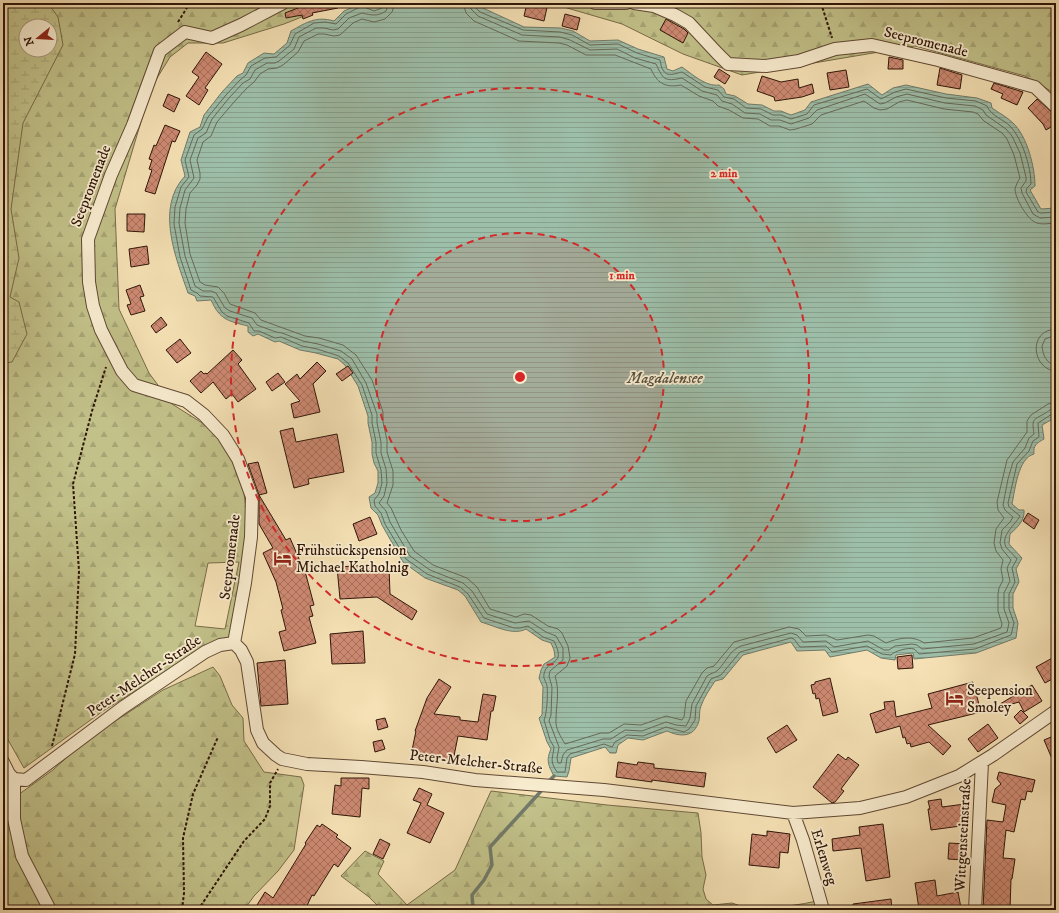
<svg xmlns="http://www.w3.org/2000/svg" width="1059" height="913" font-family="'IM FELL DW Pica',serif">
<style>
.forest{fill:url(#forest-firs);stroke:#786b48;fill-rule:evenodd}
.wetland{fill:url(#wetland-marsh);stroke:#786b48;fill-rule:evenodd}
.water{fill:url(#water-rules);stroke:#717a69}
.lines{fill:none;stroke-linecap:round;stroke-linejoin:round}
.shore{stroke:#666a58;stroke-width:1}
.stream{stroke:#717a69;stroke-width:3.5}
.building{fill:url(#building-cross-hatch);stroke:#2f1508}
.street-casing{stroke:#604833;stroke-width:14}
.path{stroke:#2f1508;stroke-width:2;stroke-dasharray:3 2;stroke-linecap:butt}
.street{stroke:#f8eccf;stroke-width:12}
.ring{fill:none;stroke:#d62828;stroke-width:2;stroke-dasharray:7 5}
.labels{text-anchor:middle;dominant-baseline:central;stroke-width:3.5;stroke-linejoin:round;paint-order:stroke}
.street-label{font-size:15px;fill:#2f1508;stroke:#f8eccf}
.poi-label{font-size:15px;fill:#2f1508;stroke:#f8eccf;text-anchor:start}
.water-label{font-size:16px;font-style:italic;fill:#565040;stroke:#f8eccf}
.centre{fill:#d62828;stroke:#f8eccf;stroke-width:2}
.ring-label{font-size:12px;text-anchor:middle;font-weight:bold;fill:#d62828;stroke:#f8eccf;stroke-width:3.5;stroke-linejoin:round;paint-order:stroke}
</style>
<defs>
<pattern id="forest-firs" width="22" height="20" patternUnits="userSpaceOnUse"><rect width="22" height="20" fill="#c2c189"/><path d="M5 1l3.5 6h-7zM16 11l3.5 6h-7z" fill="#a7a575"/></pattern>
<pattern id="wetland-marsh" width="20" height="14" patternUnits="userSpaceOnUse"><rect width="20" height="14" fill="#c2c189"/><path d="M1 5h8M5 5V1M11 12h8M15 12V8" fill="none" stroke="#a7a575"/></pattern>
<pattern id="water-rules" width="6" height="5" patternUnits="userSpaceOnUse"><rect width="6" height="5" fill="#9dbea9"/><path d="M0 2.5h6" fill="none" stroke="#88a290"/></pattern>
<pattern id="building-cross-hatch" width="8" height="8" patternUnits="userSpaceOnUse"><rect width="8" height="8" fill="#ce8a73"/><path d="M0 0l8 8M0 8l8-8" fill="none" stroke="#a8705c"/></pattern>
</defs>
<rect width="100%" height="100%" fill="#f5e1b5"/>
<filter id="stains"><feTurbulence type="fractalNoise" baseFrequency=".005" numOctaves="4"/><feColorMatrix values="0 0 0 0 .2 0 0 0 0 .09 0 0 0 0 .02 0 0 0 .5 -.17"/></filter>
<radialGradient id="worn" r=".72"><stop offset=".6" stop-color="#630" stop-opacity="0"/><stop offset="1" stop-color="#630" stop-opacity=".3"/></radialGradient>
<path class="forest" d="M3,3H337L284,24L223,43H188L170,57L151,88L115,209L119,309L149,373L172,404L215,431L242,476L249,535L229,642L159,676L103,711L24,768L3,731ZM26,26H50V50H26ZM239,562L225,629L195,626L208,563Z
M550,3H1056V94L1025,76L915,46L742,75L683,54L622,24Z
M213,667L220,676L232,705L243,718L244,741L264,772L301,777L304,785L294,850L278,871L254,896L244,910H3V787L8,802L53,770L78,747L109,725L163,690Z
M491,791L607,805L698,813L701,833L702,857L706,875L703,889L706,899L713,905L732,903L752,910H495L494,909L492,910H382L369,897L341,876L365,851L384,861L378,874L407,905L455,870Z
M817,901L820,910H766C784,906 800,905 817,901Z"/>
<path class="wetland" d="M3,3H48L58,17L63,45L23,123L11,209L19,258L10,297L19,302L27,334L12,362L3,363ZM26,26H50V50H26Z"/>
<path class="water" d="M362,3L374,7L384,3H477L483,8L524,27L561,28L573,31L590,41L618,40L638,49L664,57L667,69L673,71L682,67C692,74 706,87 719,85L724,89L726,94L735,96L748,104L762,105L774,111H781L791,115L805,110L811,102L868,84L882,95L893,88L906,85L946,94L977,98L991,103L992,108C999,113 1007,117 1013,123C1027,136 1035,167 1035,186L1030,190L1041,209L1055,208L1056,210V226L1055,229L1056,232V344L1051,346L1056,360V389L1054,390L1056,396V408L1054,410L1056,416L1051,420L1042,425L1044,439C1037,443 1033,445 1034,454C1018,458 1015,490 1012,504L1019,510H1024C1025,520 1018,527 1010,534L1009,544L1022,558L1016,569L1019,582L1013,594V608L1018,623L1016,638L976,653L914,659L913,653L896,655L895,660L881,658L867,650L830,657L825,650L797,651L791,642L743,655L723,679L715,681C710,689 704,697 701,706C699,710 700,716 699,721C694,738 680,737 667,731L643,740L628,738L618,745L616,753H610L605,747L571,758L569,771L567,777L554,776C548,765 546,760 551,749L547,742L539,718L542,715L543,687L539,678L541,670L544,664L549,661L555,657L554,650L551,643L542,640L526,629C513,636 495,626 481,622L465,596L458,590L425,578L403,562L382,525L378,515L371,508L369,497L375,493L378,483V471L374,463L372,454V442L368,423V416L358,386L345,365L338,359L316,353L300,350L279,341L275,342L258,334L253,336L248,332V326C228,321 220,320 211,300L197,301L195,296L188,293C176,258 155,208 185,176L181,160L190,132L200,127L204,115L222,92L237,76L243,73L248,63L264,53L274,54L287,43L291,31C307,22 316,16 334,21L344,11Z"/>
<g class="lines">
<path class="shore" d="M383,3L382,8L374,11L362,6L346,14L336,24L325,22L314,23L295,34L290,45L276,57L265,58L251,66L246,75L240,80L226,95L208,117L202,129L194,135L185,160L189,177L181,187L175,207L174,224L180,257L191,290L197,293L200,296L213,297L222,312L227,316L249,323L254,331H259L275,338L281,337L302,346L317,349L339,356L348,363L362,385L372,415V423L376,442V453L381,470L382,483L379,494L374,500L375,506L381,513L385,524L406,559L427,574L460,587L468,594L484,618L514,628H520L528,626L543,637L554,641C567,667 547,658 544,674C543,679 546,681 547,686C548,693 547,714 544,720L550,740L554,747C553,759 549,760 557,772H565L567,758L570,754L604,744L612,747L615,742L627,735L643,736L666,727L684,732L689,729L695,720L696,706L711,679L721,675L740,652L791,638L794,639L800,647L826,646L832,652L867,646L882,654L891,655C894,651 909,647 914,649C916,650 917,652 919,654L975,649L1011,635L1014,623L1009,609V594L1015,582L1012,568L1017,559C1014,555 1009,551 1006,547C1000,536 1015,525 1020,516L1009,507L1008,503L1017,464L1029,451L1033,441L1039,437L1038,423L1052,414L1056,413
M389,3L386,11C377,17 371,15 362,13L349,18L338,29L333,30L324,28H316L299,37L294,49L279,61L275,63H267L255,70L250,79L243,83L229,98L212,119L206,133L198,138L190,160L194,178L185,190L180,208L179,223L185,256L195,286L203,291H211L216,293L225,308L230,311L252,318L257,325L276,332L282,333L303,341L318,344L341,351L352,359L366,383L377,414V423L381,442V453L386,469L387,483L384,496L379,503L386,511L390,522L410,556L430,570L463,583L472,591L487,614L515,623L529,621L546,632L556,636L563,648V660L550,671L549,676L552,687L551,715L549,721L559,747L557,758L558,763H561L563,755L567,750L603,739H611L625,730L642,731L666,722L676,725L686,726L690,718L692,704L707,676C711,673 715,673 718,670C726,662 730,650 741,646L791,633L797,635L803,642L826,641L834,647L868,641L884,650H889L895,646L912,644L917,645L922,649L974,644L1007,632L1009,623L1004,609V593L1010,581L1007,568L1011,560L1002,549L1000,543L1002,530L1010,522L1013,517L1005,510L1003,505L1008,479L1013,462L1025,448L1029,438L1034,434C1032,420 1032,420 1044,414C1049,411 1051,408 1056,408
M395,3L392,12L385,19L374,22L362,19L353,23L340,35L334,36L324,34H318L304,41L298,52L283,65L277,68L268,69L260,74L254,82L247,88L234,102L217,122L211,136L203,142L197,160L200,173V179L197,185L190,193L186,209L185,223L190,254L200,282L205,285L218,287L224,293L230,304L255,313L261,320L305,336L319,338L343,345L356,355L372,380L383,412V422L387,440V452L393,471V485L387,503L391,508L401,530L414,551L433,565L467,578L477,587L490,609L516,617L524,614L531,615L548,626L558,629L562,633L568,646L570,658L567,666L555,676C560,691 556,705 556,720C555,728 561,737 565,744L601,733H609L624,724L641,725L666,716L682,720L684,717L686,701L702,673L707,668L714,666L734,642L789,627L799,629L806,636L826,635L837,640L868,635L874,636L886,643C898,638 913,635 924,643L973,638L1001,628L1002,624L998,611V594L999,588L1003,580L1001,569L1003,560L996,551L994,543L996,529L1004,518L998,510L997,502L1007,460L1027,432V421L1031,415L1048,404L1056,402
M463,3L466,13L474,21L519,41L559,43L567,45L586,55H615L651,69C657,83 665,88 681,85L699,96L713,101L718,106L729,110L743,118L758,119L770,126H779L790,130L796,129L812,124L821,115L864,101L874,108L880,110L887,109L899,102L907,100L944,109L973,112L978,114L984,121L1002,133L1007,139L1014,155L1020,178C1018,181 1016,185 1015,189C1015,198 1028,221 1037,223C1043,225 1050,223 1056,223
M469,3L471,9L478,16L522,35L560,37L570,40L590,50L617,49L635,58L656,64C663,79 664,82 682,78L702,91L717,95L722,101L732,104L745,113L760,114L771,120H780L791,124L809,118L817,110L865,94L880,104L885,103L896,97L907,94L945,103L975,106L983,110L986,115L1006,129L1012,136L1020,153L1026,177V181L1021,188L1022,193L1033,214L1040,218L1056,217
M474,3L475,7L480,12L523,30L560,32L572,35L590,45L618,44L637,53L660,60C661,63 661,68 663,70C667,78 676,73 682,72L705,87L718,90L724,97L734,99L746,108L761,109L773,115H781L791,119L807,114L814,105L867,89L881,99L895,92L906,89L946,98L976,101L987,106C991,116 1003,119 1010,126C1022,138 1031,167 1031,184L1027,188L1026,192L1038,212L1041,213L1056,212
M1056,329C1027,330 1032,370 1056,371
M1056,335L1045,339L1042,346C1043,355 1046,364 1056,365"/>
<path class="stream" d="M548,782L554,776
M472,910L473,908L472,895L484,880L492,865L490,847L543,789"/>
</g>
<path class="building" d="M311,3H338V8L312,13L313,15L303,19L302,15L286,18L285,13Z
M527,3H548L544,21L524,16Z
M565,14L580,18L577,30L562,26Z
M666,19L684,29L688,33L683,43L660,30Z
M206,52L222,64L205,88L208,90L199,105L186,96L199,77L192,72Z
M889,57L903,60V69H888Z
M940,68L962,75L960,89L937,85Z
M719,69L730,76L725,84L714,77Z
M846,70L849,87L830,90L827,73Z
M762,76L781,82L798,79L799,88L812,84L814,93L802,97L775,101L774,97L757,91Z
M994,83L1023,92L1017,105L1001,98L1003,94L991,89Z
M168,94L180,99L174,112L163,106Z
M1037,99L1054,114L1056,118V124L1046,130L1043,124L1028,108Z
M165,125L180,131L175,142L172,141L155,194L145,191L152,170L149,169L152,160L149,159L154,145L156,146Z
M127,214H145L144,232L127,231Z
M147,246L149,264L131,267L129,249Z
M140,285L144,296L140,297L145,311L131,315L127,305L131,304L126,290Z
M161,317L167,325L156,333L151,326Z
M180,339L191,353L177,363L166,350Z
M233,350L242,360L238,364L256,389L238,402L232,394L226,399L213,382L201,393L190,381L201,371L204,374L206,373L207,374Z
M317,362L326,371L313,384L320,412L294,418L291,404L300,401L285,384L297,374L300,379Z
M348,366L353,373L342,381L336,374Z
M278,373L285,382L272,391L266,382Z
M293,428L296,442L337,434L344,472L308,479L309,484L294,488L280,431Z
M258,462L267,493L259,495L286,540L290,538L306,575L314,605L310,606L313,616L309,617L316,643L284,651L279,632L286,630L281,610L283,609L276,582L263,553L273,548L259,524V495L248,464Z
M1028,513L1039,520L1034,529L1023,521Z
M370,517L377,534L359,541L353,524Z
M372,565V569L389,567L390,594L417,611L412,620L377,597L340,599L337,567Z
M363,631L365,663L332,664L330,634Z
M912,655L913,668L898,669L897,657Z
M1056,656V677L1045,683L1036,667Z
M285,660L288,704L261,706L257,663Z
M830,678L838,712L823,716L819,698L816,699L815,693L813,694L811,685L815,684V682Z
M439,679L451,687L434,714L460,717V720L478,722L483,694L496,696L493,711H491L487,740L458,736L453,761L426,756V758L411,755L416,731H415L427,698Z
M973,682L981,712L928,725L951,746L943,755L929,742L911,747L910,743L907,744L905,737L903,738L900,726L876,733L870,714L885,709L884,702L894,701L896,717L932,708L928,694Z
M1032,685L1042,701L1024,712L1019,702L1001,707L1000,704Z
M1021,710L1028,717L1020,724L1014,717Z
M385,718L388,727L378,730L376,720Z
M988,724L998,738L978,752L968,739Z
M787,725L797,740L776,753L767,738Z
M1056,735V768L1044,740Z
M382,740L385,749L375,752L373,742Z
M838,754L846,760L848,757L859,765L841,789L844,791L835,802L832,803L813,787Z
M618,762L637,765L638,762L654,764V768L706,773L704,787L652,780V782L616,777Z
M999,772L1035,780L1032,792L1027,791L1025,800L1021,799L1014,832L1006,830L1003,858L1015,859L1012,879H1011L1010,910H983L987,820L1003,822L1006,805L992,802L995,789L1001,784L997,779Z
M341,778H369V789L362,788L360,817L332,814L335,785L341,786Z
M419,788L432,794L427,805L444,813L430,843L407,833L421,803L413,800Z
M941,799L942,807L965,804L968,825L931,830L928,809H930L928,801Z
M322,824L338,835L336,837L351,848L338,867L334,864L314,896L312,895L305,910H254L265,892L273,898L306,844L305,843L317,825L320,827Z
M883,824L890,877L866,881L861,848L833,851L832,839L860,835L859,827Z
M767,831L790,834L788,853L780,852L779,868L749,865L752,834L767,836Z
M380,839L390,844L383,859L373,854Z
M949,843L966,844L964,860L948,859Z
M935,880L937,896L958,892L961,908L938,910L937,906L919,909L915,883Z
M891,899L892,910H853V904Z"/>
<g class="lines">
<defs>
<path id="street" d="M595,3H626
M634,3L654,6L675,15L689,23L717,53L728,64L766,66L799,61L835,49L872,45L938,60L1035,87L1056,107
M234,643L245,583L251,537L252,497L238,459L223,435L204,415L186,401L134,385L122,371L101,330L93,306L89,282L88,239L111,175L133,125L160,51L185,32L212,38L241,25L283,3
M3,762L9,774L14,779L26,780L122,708L205,652L220,645L234,643L241,650L247,662L257,730L263,743L276,755L282,759L307,764L361,767L423,772L475,780L604,790L793,813L860,808L906,797L959,776L993,755L1056,711
M14,779V819L22,856L50,910
M793,813L803,840L823,910
M975,910L982,762"/>
</defs>
<use href="#street" class="street-casing"/>
<path class="path" d="M821,3L832,38
M178,22L190,3
M52,746L75,654L79,571L73,484L92,411L106,367
M182,910L184,893L183,838L193,794L218,737
M198,910L244,841L265,819L270,806V783L278,769"/>
<use href="#street" class="street"/>
</g>
<circle cx="520" cy="377" r="144" fill="#d62828" fill-opacity=".12"/>
<g class="ring">
<circle cx="520" cy="377" r="144"/>
<circle cx="520" cy="377" r="289"/>
</g>
<defs>
<symbol id="hotel-bare" viewBox="-9 -9 18 18"><path d="M-6-4.5h1.5V1H6V5H4.5V3h-9V5H-6ZM-4 0a1.8 1.8 0 1 1 3.6 0ZM.5 0V-2.5h3Q6-2.5 6 0Z" fill="#8f2418" stroke="#f8eccf" stroke-width="2.5" paint-order="stroke"/></symbol>
</defs>
<g fill-rule="evenodd">
<use href="#hotel-bare" x="270" y="546" width="25" height="25"/>
<use href="#hotel-bare" x="942" y="686" width="25" height="25"/>
</g>
<g class="labels">
<g class="street-label">
<text transform="translate(926 42) rotate(14)">Seepromenade</text>
<text transform="translate(91 186) rotate(-69)">Seepromenade</text>
<text transform="translate(230 557) rotate(-83)">Seepromenade</text>
<text transform="translate(144 676) rotate(-34)">Peter-Melcher-Straße</text>
<text transform="translate(476 762) rotate(6)">Peter-Melcher-Straße</text>
<text transform="translate(963 835) rotate(-87)">Wittgensteinstraße</text>
<text transform="translate(824 857) rotate(73)">Erlenweg</text>
</g>
<g class="poi-label">
<text x="296" y="550">Frühstückspension<tspan x="296" dy="17">Michael Katholnig</tspan></text>
<text x="967" y="690">Seepension<tspan x="967" dy="17">Smoley</tspan></text>
</g>
<g class="water-label">
<text x="665" y="378">Magdalensee</text>
</g>
</g>
<circle cx="520" cy="377" r="6" class="centre"/>
<g class="ring-label">
<text x="724" y="177">2 min</text>
<text x="622" y="279">1 min</text>
</g>
<rect width="1059" height="913" fill="none" stroke="#f5e1b5" stroke-width="16"/>
<rect x="4" y="4" width="1051" height="905" fill="none" stroke="#2f1508" stroke-width="2"/>
<rect x="8" y="8" width="1043" height="897" fill="none" stroke="#2f1508"/>
<g transform="translate(38 38) rotate(252)"><circle r="19" fill="#f8eccf" stroke="#a8967f"/>
<path d="M0-3L7 15L0 10L-7 15Z" fill="#8f2418"/>
<text y="-6" font-size="11" font-weight="bold" text-anchor="middle" fill="#2f1508">N</text>
</g>
<rect width="100%" height="100%" filter="url(#stains)"/>
<rect width="100%" height="100%" fill="url(#worn)"/>
</svg>
